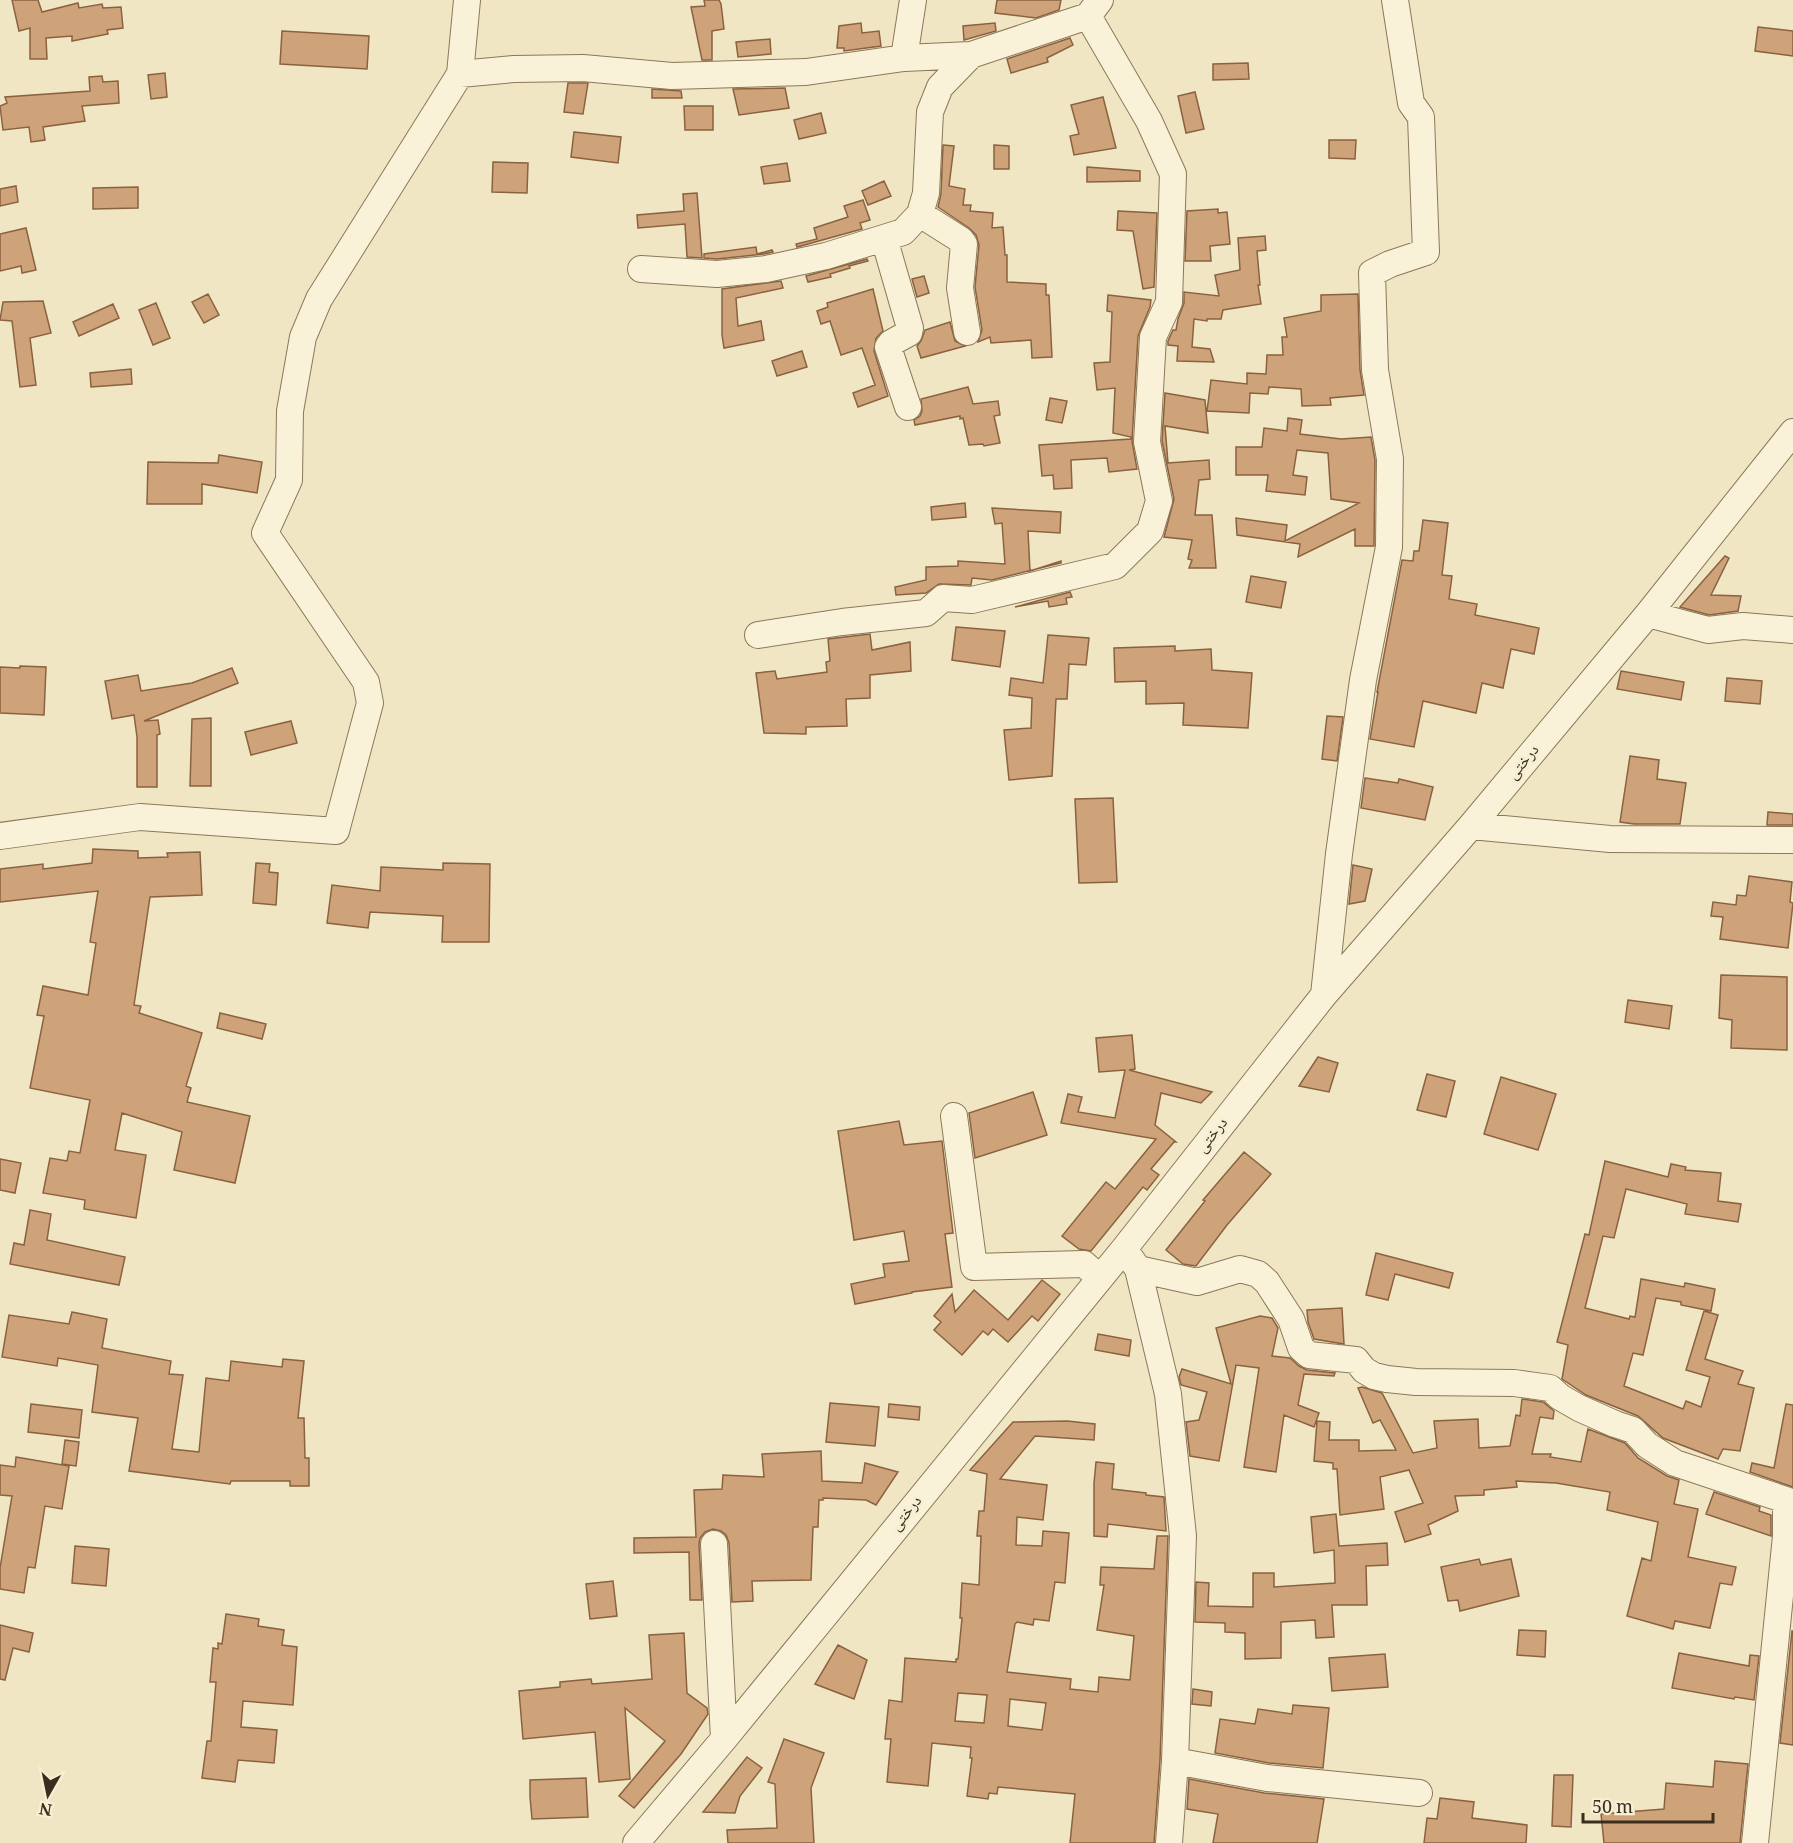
<svg xmlns="http://www.w3.org/2000/svg" width="1793" height="1843" font-family="Georgia,'Noto Naskh Arabic',serif">
<style>
.building{fill:#cfa379;stroke:#8b623f;stroke-width:1.5;fill-rule:evenodd}
.lines{fill:none;stroke-linecap:round;stroke-linejoin:round}
.minor-casing{stroke:#8b785a;stroke-width:28}
.minor{stroke:#faf2d8;stroke-width:26}
.labels{text-anchor:middle;dominant-baseline:central;stroke-width:6;stroke-linejoin:round;paint-order:stroke}
.street-label{font-size:16px;fill:#3b2e1e;stroke:#f7efd4}
</style>
<rect width="100%" height="100%" fill="#f0e6c4"/>
<path class="building" d="M12,0H38L42,12L78,3L79,8L102,4L103,8L121,7L123,28L107,30L108,34L72,41V36L46,38L47,59H30V28L19,31Z
M704,0H719L721,4L724,29L712,31V60H702L691,7L705,6Z
M997,0H1061L1059,10L1036,18L995,13Z
M861,23L862,33L879,31L881,46L844,51V48H837L839,26Z
M995,23L996,31L964,40L963,26Z
M1758,27L1793,31V56L1755,51Z
M282,31L369,36L367,69L280,64Z
M1070,38L1073,45L1047,58L1048,62L1011,73L1007,59Z
M770,39L771,54L738,57L736,42Z
M1248,63L1249,79L1213,80V64Z
M165,73L167,97L151,99L148,75Z
M102,76L103,82L118,81L119,103L82,106L85,121L43,127L45,140L31,142L29,127L3,130L0,106L7,103L5,97L90,91L89,77Z
M568,83H588L583,114L564,112Z
M785,88L789,108L739,115L733,89Z
M652,89L681,91L682,98H652Z
M1195,92L1204,129L1186,133L1178,96Z
M1103,97L1116,148L1074,155L1070,136L1079,134L1071,105Z
M684,106H713V130H685Z
M821,113L826,133L799,139L794,120Z
M574,132L621,137L618,163L571,157Z
M1329,140H1356L1355,159L1329,158Z
M943,145L954,146L949,186L965,189L963,205H971L970,211L993,213L992,228L1003,227L1005,255H1007V282L1046,284V295H1049L1052,357L1032,358L1031,340L991,343L990,337L978,342L982,330L975,287L979,245L976,235L969,228L938,207L941,194Z
M994,145L1009,146V169H994Z
M493,162L528,163L527,193L492,192Z
M787,163L790,181L764,184L761,167Z
M1087,167L1140,171V181L1087,182Z
M884,181L891,196L868,205L862,191Z
M16,186L18,202L0,206V189Z
M138,187V208L93,209V188Z
M697,193L702,258L687,257L685,224L638,228L637,215L684,211L683,194Z
M863,200L870,220L860,223L862,229L797,247L796,244L817,239L814,228L848,217L844,206Z
M1218,209V213L1227,212L1230,244L1210,246L1211,261H1185L1187,211Z
M1118,211L1157,213L1154,287L1143,289L1133,231L1117,230Z
M26,228L36,270L22,273L21,266L0,271V234Z
M1265,236L1266,250L1257,251L1260,285H1258L1261,304L1223,310L1221,319H1207V321L1194,319L1192,347L1210,349L1214,362L1177,361L1178,346L1168,345V341L1173,330H1176L1178,319L1184,303V292L1219,296L1215,275L1240,270L1238,238Z
M756,247L757,254L772,250L773,252L764,254L717,259L704,258V254Z
M867,259L868,261L849,266L850,268L830,274L831,277L808,282L806,276Z
M924,276L929,293L917,297L912,279Z
M781,281L783,288L736,298L738,326L761,321L764,340L724,348L722,335V289Z
M873,289L883,331L876,338L874,351L888,396L858,407L853,393L875,385L862,348L841,355L830,321L821,324L817,311L828,307L827,303Z
M208,294L219,315L204,323L192,302Z
M1358,294L1360,370L1364,395L1330,398L1331,405L1302,406L1301,389L1269,387L1268,394L1250,393L1249,413L1207,411L1211,380L1247,384V373L1266,374L1267,355H1283L1282,337H1287L1284,318L1321,311V295Z
M1108,295L1151,300L1150,307L1138,336L1132,441L1137,469L1109,472L1107,458L1071,460L1072,488L1054,489L1053,475L1042,476L1039,445L1131,439V437L1113,433L1115,388L1097,390L1094,363L1110,362L1112,312L1107,311Z
M43,301L51,333L30,338L36,385L20,387L12,321L0,320L3,302Z
M156,303L170,338L153,345L139,310Z
M113,304L119,318L79,336L73,322Z
M950,322L955,341L965,346L921,358L917,346L921,341L925,330Z
M802,351L807,367L777,376L772,361Z
M131,369L132,384L91,387L90,373Z
M968,387L973,404L998,401L1000,415L994,416L1000,443L984,446L983,444L969,445L963,418L960,419V416L915,425L914,420L920,416L922,411L921,399Z
M1165,393L1205,400L1208,433L1165,426L1168,463L1209,460L1210,479L1199,480L1195,515H1212L1216,568H1189L1192,560L1188,559L1192,540L1164,537L1174,499L1162,441Z
M1050,398L1067,401L1062,423L1046,420Z
M1288,418L1302,420L1300,434L1341,439L1371,437L1375,460L1374,546H1355V529L1298,557L1300,544L1237,535L1236,518L1287,525L1285,541L1359,503L1331,499L1328,453L1297,450L1293,475L1307,477L1305,495L1266,491L1268,475H1236V447H1262L1264,428L1287,431Z
M219,455L262,462L257,493L202,484V504H147L148,462L218,463Z
M965,503L966,517L932,520L931,507Z
M992,508L1061,512L1060,533L1028,531L1030,571L1061,561V563L992,580L972,578L971,585L939,584L926,593L896,595L895,587L926,580V567L958,566V561L1005,564L1002,523L995,524Z
M1423,520L1448,523L1442,575L1452,576L1449,599L1477,604L1475,615L1539,628L1534,654L1511,649L1503,688L1482,683L1476,713L1423,701L1414,747L1370,739L1378,692H1377L1402,560L1413,561L1414,551H1419Z
M1725,556L1729,558L1711,595L1741,596L1738,611L1709,615L1680,607Z
M1251,576L1286,582L1281,608L1246,602Z
M1070,592L1072,597L1066,598L1067,604L1049,607L1048,601L1015,607Z
M956,627L1005,631L1000,667L952,660Z
M870,634L872,650L910,642L911,671L870,675V698L846,699L847,726L806,727V734L764,733L756,673L775,671L777,679L827,672L826,662L830,661L828,639Z
M1048,635L1089,638L1086,665L1069,664L1067,699H1056L1052,776L1009,780L1004,730L1031,728L1032,698L1009,695L1011,678L1043,683Z
M1175,646V651L1211,649L1212,670L1252,673L1248,728L1183,725L1184,703L1146,704V681L1115,682L1114,648Z
M20,666L46,667L44,715L0,713V667L20,668Z
M232,668L238,683L144,721L158,720L160,734L157,735V787H137V737L134,715L112,719L105,681L138,675L141,691L192,683Z
M1621,671L1684,682L1681,700L1617,689Z
M1727,678L1762,681L1760,704L1725,701Z
M1327,716L1343,717L1337,761L1322,759Z
M211,718V786H190L192,719Z
M291,721L297,743L251,755L245,732Z
M1630,756L1659,760L1657,779L1686,783L1680,824H1634L1620,822Z
M1365,778L1398,783L1399,779L1433,787L1425,820L1361,808Z
M1113,798L1117,882L1079,883L1075,799Z
M1768,812L1793,814V825H1767Z
M93,849L138,851V858L168,857L167,853L200,852L202,895L150,897L134,1005L141,1006L139,1013L202,1033L186,1086L191,1088L187,1102L250,1116L235,1183L174,1170L182,1132L122,1113L115,1150L146,1155L136,1218L84,1209L85,1200L43,1193L50,1158L67,1161L69,1151L80,1153L90,1100L30,1088L44,1016L37,1015L43,986L88,995L96,943L90,942L98,891L0,902V869L43,864V869L92,863Z
M256,863L270,864L269,872L278,873L276,905L253,903Z
M443,863L490,864L489,942H442L443,916L370,912L368,928L327,923L332,885L380,891L381,867L443,870Z
M1353,865L1372,869L1365,901L1349,904Z
M1749,876L1792,882L1790,902L1793,903L1788,948L1720,939L1723,917L1711,916L1713,902L1736,905L1737,895L1746,896Z
M1721,975L1787,977V1050L1731,1048L1732,1020L1719,1018Z
M1628,1000L1672,1006L1669,1029L1625,1022Z
M220,1013L266,1024L262,1039L217,1028Z
M1132,1035L1135,1069L1129,1070L1212,1092L1201,1103L1161,1093L1155,1125L1176,1142H1174L1151,1169L1159,1175L1147,1190L1143,1187L1091,1251L1079,1249L1062,1236L1106,1182L1115,1189L1156,1139L1061,1123L1068,1094L1082,1097L1078,1112L1115,1118L1125,1070L1099,1072L1096,1038Z
M1318,1057L1338,1063L1329,1092L1299,1086Z
M1427,1074L1455,1081L1446,1117L1417,1110Z
M1501,1077L1556,1094L1538,1150L1484,1134Z
M1033,1092L1047,1135L975,1158L969,1113Z
M899,1121L904,1145L942,1141L953,1233L945,1234L952,1287L912,1292V1293L855,1304L851,1284L885,1277L883,1264L909,1261L904,1231L854,1240L838,1131Z
M1244,1152L1271,1174L1227,1225L1196,1266L1183,1264L1166,1250L1205,1201L1203,1200Z
M0,1159L21,1163L15,1193L0,1190Z
M1605,1161L1668,1177L1671,1164L1686,1167L1685,1170L1721,1173L1718,1201L1741,1204L1738,1222L1685,1214L1687,1204L1626,1189L1614,1238L1603,1236L1585,1308L1629,1319L1630,1316L1635,1317L1641,1279L1684,1287L1685,1283L1715,1289L1711,1311L1681,1305V1302L1656,1298L1643,1355L1633,1353L1624,1386L1683,1409L1686,1401L1701,1407L1710,1377L1686,1370L1704,1311L1718,1315L1705,1359L1743,1371L1738,1384L1754,1388L1740,1451L1723,1449L1718,1459L1663,1438L1638,1416L1586,1395L1562,1379L1568,1345L1557,1342L1585,1234L1589,1235Z
M30,1210L51,1214L47,1240L125,1257L119,1285L10,1264L14,1243L24,1245Z
M1376,1253L1453,1273L1449,1288L1395,1274L1388,1300L1366,1295Z
M1042,1280L1060,1294L1038,1321L1032,1316L1008,1342L993,1329L988,1335L983,1331L962,1355L934,1330L941,1322L934,1316L952,1294L955,1312L974,1290L1008,1320Z
M1342,1308L1344,1344L1314,1339L1308,1322L1307,1310Z
M72,1312L107,1319L102,1348L171,1361L169,1374L183,1375L172,1449L199,1452L206,1378L229,1381L231,1361L282,1367L283,1359L304,1361L298,1418H304L305,1458H309V1486H290V1481H231L230,1484L129,1471L138,1418L92,1412L98,1365L58,1358L57,1366L2,1357L9,1315L69,1324Z
M1260,1316L1272,1318L1278,1328L1272,1356L1290,1358L1299,1366L1307,1370L1335,1373L1334,1376L1304,1374L1298,1405L1319,1413L1314,1427L1284,1415L1276,1472L1244,1467L1259,1368L1236,1365L1219,1461L1190,1456L1186,1422L1199,1420L1207,1392L1181,1385L1179,1377L1182,1369L1231,1384L1216,1328Z
M1098,1334L1131,1340L1129,1356L1095,1350Z
M1362,1387L1382,1393L1413,1453L1437,1448L1434,1421L1478,1419L1479,1448L1510,1446L1516,1415L1520,1416L1522,1399L1543,1402L1554,1411L1553,1419L1540,1417L1532,1454H1551L1550,1457L1581,1462L1588,1429L1625,1443L1638,1458L1667,1476L1679,1480L1674,1504L1698,1509L1688,1557L1736,1567L1732,1585L1720,1583L1710,1628L1675,1621L1673,1629L1627,1616L1642,1558L1651,1561L1658,1522L1607,1510L1610,1492L1556,1483L1516,1481L1517,1487L1484,1490V1495L1455,1496L1458,1511L1428,1525L1431,1534L1405,1542L1395,1512L1423,1503L1409,1470L1380,1477L1384,1509L1340,1515L1337,1469H1333V1463L1314,1461L1317,1421L1330,1422L1329,1440H1359V1451L1396,1450L1380,1420L1373,1423L1358,1388Z
M830,1403L879,1407L875,1446L826,1442Z
M31,1404L82,1410L79,1438L28,1432Z
M889,1404L920,1407L919,1420L888,1417Z
M1786,1404L1793,1405V1487L1750,1472L1752,1463L1774,1468Z
M1067,1421L1095,1424L1094,1440L1035,1436L1000,1479L1047,1485L1043,1520L1017,1517L1016,1545L1042,1546L1043,1531L1069,1533L1065,1583L1055,1582L1049,1621L1034,1619L1033,1625L1017,1622L1015,1624L1007,1672L1071,1679L1070,1689L1098,1692L1099,1677L1130,1680L1134,1636L1097,1630L1104,1585H1100L1101,1567L1154,1569L1157,1536H1168L1160,1760L1154,1843H1070L1075,1794L998,1787L997,1794L989,1793L988,1799L967,1796L972,1758H970L971,1747L932,1743L928,1786L887,1782L891,1739H885L889,1700L902,1702L905,1658L956,1662V1659H958L962,1618H960L962,1583L979,1585L981,1536H977L979,1511H984L987,1474L970,1470L1013,1422ZM958,1693L987,1695L984,1723L955,1721ZM1010,1699L1046,1703L1042,1730L1008,1726Z
M65,1440L79,1442L76,1466L62,1464Z
M821,1451L822,1481L862,1483L865,1463L898,1472L876,1505L866,1500L823,1498V1500H819L818,1527H813L811,1580L752,1581L753,1601L732,1602L729,1543L726,1535L721,1531L713,1529L705,1532L700,1538L699,1544L702,1600H690L689,1552L634,1553V1538L696,1537L694,1490L722,1489L723,1475L764,1477L762,1454Z
M16,1457L69,1466L62,1509L45,1506L35,1568L28,1567L24,1593L0,1589V1568L12,1496L0,1495V1465L15,1467Z
M1096,1462L1114,1464L1112,1489L1146,1493V1495L1164,1497L1166,1531L1108,1524L1107,1537L1094,1536V1483Z
M1714,1492L1760,1507L1759,1511L1771,1515V1536L1706,1514Z
M1336,1514L1339,1546L1387,1543L1388,1565L1366,1566L1367,1605H1332L1334,1637L1316,1638L1315,1620L1281,1622V1658L1245,1659V1633L1225,1632V1623L1195,1622L1196,1582L1209,1583L1208,1606L1253,1607V1573H1274V1587L1335,1583L1334,1550L1314,1553L1311,1517Z
M75,1546L109,1549L106,1586L72,1583Z
M1479,1559L1481,1565L1511,1559L1519,1596L1460,1611L1458,1600L1448,1601L1441,1567Z
M613,1581L617,1616L590,1619L586,1584Z
M226,1614L259,1619L258,1626L284,1630L282,1645L297,1647L293,1705L243,1701L241,1727L277,1730L274,1763L238,1760L235,1782L202,1778L207,1741H211L216,1682H210L213,1648L218,1649V1643L222,1644Z
M0,1625L33,1633L29,1652L13,1648L5,1680L0,1679Z
M1519,1630L1546,1631L1545,1657L1517,1655Z
M1792,1631H1793V1745L1780,1743Z
M684,1633L687,1693L707,1708L708,1714L681,1754L634,1808L619,1796L665,1741L625,1708L630,1779L599,1782L595,1732L523,1739L519,1691L560,1687V1682L591,1679L592,1684L652,1679L649,1635Z
M838,1645L867,1660L854,1699L815,1684Z
M1679,1653L1749,1666L1750,1655L1759,1656L1754,1700L1735,1697L1734,1699L1672,1688Z
M1385,1654L1388,1687L1332,1691L1329,1658Z
M1193,1689L1212,1692L1211,1706L1192,1704Z
M1293,1705L1329,1708L1323,1768L1269,1763L1215,1753L1220,1719L1255,1724L1258,1709L1292,1714Z
M784,1739L824,1753L811,1788L814,1843H728L727,1830L777,1828L775,1784L768,1782Z
M747,1757L762,1768L740,1796L735,1813L703,1812Z
M1715,1761L1748,1764L1740,1843H1604L1601,1814L1664,1809L1666,1783L1713,1787Z
M1554,1775H1573L1571,1827L1552,1826Z
M586,1778L588,1817L532,1819L530,1797V1780Z
M1189,1779L1264,1793L1324,1799L1317,1843H1213L1218,1814L1187,1809Z
M1440,1798L1474,1802L1472,1818L1527,1825L1526,1843H1424L1427,1818L1437,1819Z"/>
<g class="lines">
<defs>
<path id="minor" d="M904,58L913,0
M460,74L514,69L583,68L672,76L806,72L904,58L971,55L1088,16
M920,214L961,240L964,244L960,288L967,332
M884,238L910,328L909,333L891,343L888,347L908,407
M641,269L717,274L766,269L826,256L903,232L920,214L926,193L930,112L940,87L971,55
M1648,614L1708,630L1743,626L1793,630
M758,635L842,622L926,613L943,598L972,600L1115,566L1150,531L1159,501L1147,442L1153,337L1169,302L1173,174L1149,121L1088,16L1100,0
M1471,826L1610,839L1793,840
M0,836L140,817L336,831L370,703L366,682L265,533L289,480L290,411L303,337L319,299L460,74L467,0
M1324,995L1339,854L1363,680L1389,547L1390,459L1375,370L1372,273L1390,264L1426,252L1421,117L1411,103L1395,0
M954,1116L974,1267L1084,1264L1100,1278
M1129,1256L1138,1269L1168,1394L1183,1536L1175,1761L1169,1843
M1138,1269L1197,1282L1240,1269L1258,1274L1267,1282L1291,1319L1301,1348L1309,1355L1356,1360L1364,1370L1374,1376L1387,1379L1416,1382L1514,1383L1550,1388L1560,1397L1579,1408L1615,1424L1633,1430L1647,1445L1675,1463L1786,1500V1536L1755,1843
M714,1544L724,1739
M1175,1761L1267,1778L1419,1793
M636,1843L724,1739L1124,1249L1324,995L1471,826L1648,614L1793,432"/>
</defs>
<use href="#minor" class="minor-casing"/>
<use href="#minor" class="minor"/>
</g>
<g class="labels">
<g class="street-label">
<text transform="translate(1524 763) rotate(-50)">درختی</text>
<text transform="translate(1213 1136) rotate(-52)">درختی</text>
<text transform="translate(907 1514) rotate(-51)">درختی</text>
</g>
</g>
<g transform="translate(48 1795) rotate(189)" stroke="#f7efd4" stroke-width="4.5" paint-order="stroke">
<path d="M0-4.5L10 22L0 15L-10 22Z" fill="#3b2e1e"/>
<text y="-9" font-size="16" font-weight="bold" text-anchor="middle" fill="#3b2e1e">N</text>
</g>
<path d="M1583 1813v9h130v-9" fill="none" stroke="#3b2e1e" stroke-width="3"/>
<text x="1592" y="1813" font-size="18" fill="#3b2e1e" stroke="#f7efd4" stroke-width="4.5" paint-order="stroke">50 m</text>
</svg>
